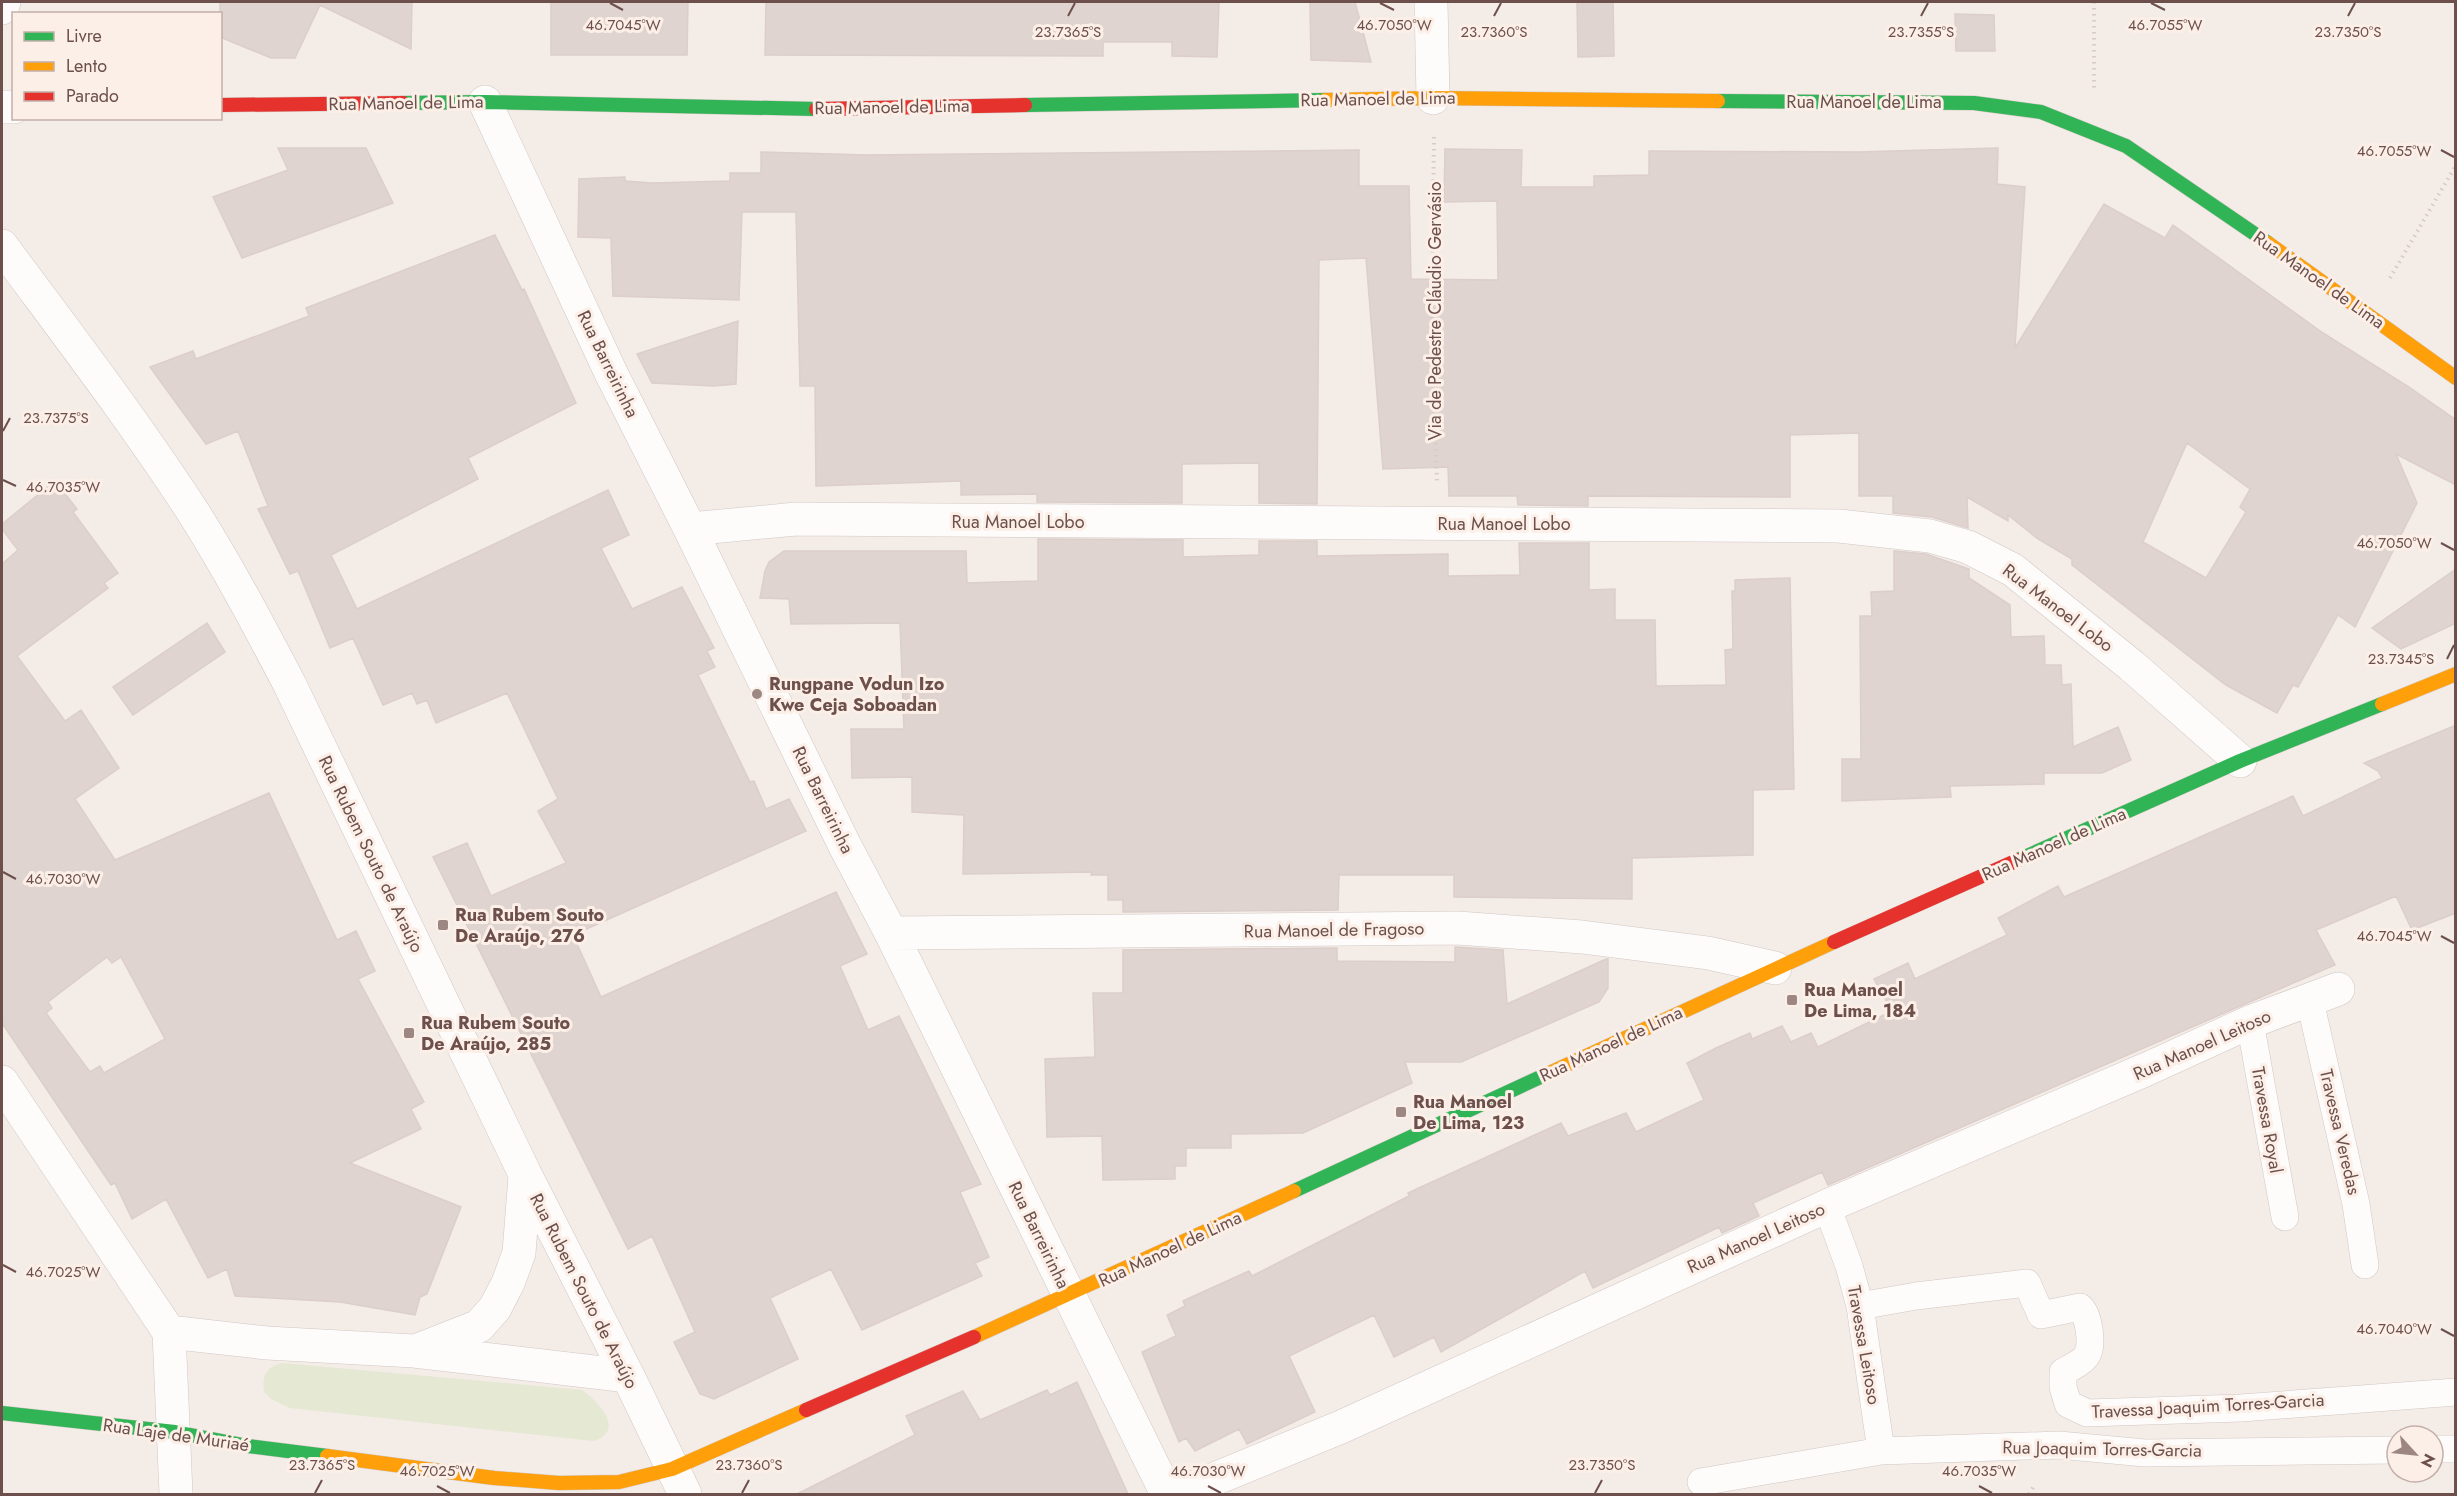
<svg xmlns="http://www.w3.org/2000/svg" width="2457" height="1496" font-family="Jost,sans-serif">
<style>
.green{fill:#e5e8d3}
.building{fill:#e0d4d0;stroke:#dcceca;stroke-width:1.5;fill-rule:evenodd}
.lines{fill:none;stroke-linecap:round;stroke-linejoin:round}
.lane-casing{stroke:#d1c7c3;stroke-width:28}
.street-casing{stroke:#d1c7c3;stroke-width:34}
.fast-casing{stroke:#d2c8c4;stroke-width:15}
.slow-casing{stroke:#d2c8c4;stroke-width:15}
.jam-casing{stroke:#d2c8c4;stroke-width:15}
.path{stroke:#d5cbc9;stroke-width:4;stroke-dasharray:1.5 4.5;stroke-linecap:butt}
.lane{stroke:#fdfcfb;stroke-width:27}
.street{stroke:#fdfcfb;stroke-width:33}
.fast{stroke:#30b455;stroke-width:14}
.slow{stroke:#ff9f0a;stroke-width:14}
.jam{stroke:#e5322d;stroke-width:14}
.ticks{fill:none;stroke:#6d504c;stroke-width:2}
.poi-dot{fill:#9c8782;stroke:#fcefe7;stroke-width:2}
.labels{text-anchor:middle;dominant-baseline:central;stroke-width:6;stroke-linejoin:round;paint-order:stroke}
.street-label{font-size:18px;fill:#6d504c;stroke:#fcefe7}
.poi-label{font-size:18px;font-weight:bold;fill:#6d504c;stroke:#fcefe7;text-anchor:start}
.ticks-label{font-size:15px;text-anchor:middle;fill:#6d504c;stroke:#fcefe7;stroke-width:6;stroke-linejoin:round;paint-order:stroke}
</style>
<rect width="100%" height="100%" fill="#f4ece7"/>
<path class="green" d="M282,1363L582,1390C599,1402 626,1431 593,1441L290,1408L271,1399L264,1392C262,1376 265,1367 282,1363Z"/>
<path class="building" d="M220,2H412L411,49L320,5L295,58H271L220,37Z
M551,2H688L687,55H551Z
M766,2H1219L1217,57L1172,56V42H1103V56L765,55Z
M1310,2H1355L1371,62L1311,60Z
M1577,2H1613L1614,56L1578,57Z
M1955,14L1994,15L1995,51H1956Z
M278,148H366L393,203L242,258L213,197L288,170Z
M1998,148L1997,184L2025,187L2015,348L2104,204L2165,238L2173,225L2323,333L2409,387L2456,420V485L2396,454L2417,503L2355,627L2338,615L2298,687L2293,685L2277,713L2226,685L2072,565V559L2038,539L2008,515V521L1967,497L1968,528L1932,517L1893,513V496H1859V433L1790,435V497L1588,496V506L1518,505L1517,496H1449L1448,467L1383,469L1366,258L1319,260L1317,504L1259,503V463L1182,464V503L1037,502V494L961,495V481L816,486L815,386H800L796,212H742L739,300L613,296L611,238L578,237L579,179L625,177V181L652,183L730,181V173H761V152L867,155L1359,150V186H1409L1411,279L1498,280L1497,201L1444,202L1445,149L1522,150L1521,187H1594V176L1649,175V151L1857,152ZM2187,443L2250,489L2240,507L2246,512L2206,578L2143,542Z
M495,235L522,290L524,289L576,403L468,458L478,479L331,555L357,609L608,490L629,535L601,548L632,609L682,587L714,648L707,651L715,667L698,675L750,782L754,781L766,809L789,799L806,831L573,935L601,997L836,892L867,954L840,966L868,1030L899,1016L981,1184L960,1192L989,1257L975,1263L982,1276L862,1330L831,1269L770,1298L798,1359L714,1399L700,1394L674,1342L695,1332L652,1236L628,1249L433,857L467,843L491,896L566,863L538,811L558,799L507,693L436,723L427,700L417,704L412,693L383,705L353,638L330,648L298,571L290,574L258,509L268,506L238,431L206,444L150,367L193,351L196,359L309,316L306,308Z
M738,321L736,384L714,386L652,383L637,354Z
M55,481L77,509L73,512L118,573L104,583L108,588L17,656L65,721L81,710L119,768L75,799L115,860L269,793L337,940L356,931L375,971L358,979L424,1102L411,1109L421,1129L350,1163L461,1207L427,1294L420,1297L415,1315L340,1302L235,1296L227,1269L208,1278L166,1199L132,1219L115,1183L111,1185L2,1023V564L18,550L2,529V524ZM107,957L112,963L121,957L165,1039L104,1073L100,1066L90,1072L46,1013L52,1008L48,1002Z
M1038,539L1183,540V557L1259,555V541H1317V556L1448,554V576L1520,575L1519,543H1589V590L1615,589V620H1655L1656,686L1726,685L1725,650L1733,649L1732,591H1735V580L1790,578L1794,789L1753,790V855L1632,858V899L1454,897V875H1339L1338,910L1123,912V900H1108V875H1091L1092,872L963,874L964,815L912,812V777L852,778L851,729H904L900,623L791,624L789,599L760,598L765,571L769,562L784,551H966L967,583L1038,581Z
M1894,551L1926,554L1969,569V578L2010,605L2011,637L2044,636L2045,665H2061L2062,685L2071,684L2073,747L2118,727L2131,760L2102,773H2044V784L1950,786L1951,797L1842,801V759H1861L1860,616H1872L1871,592L1894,591Z
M2456,569V623L2401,649L2372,628Z
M207,623L225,652L133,715L113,687Z
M2456,725V913L2412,930L2396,896L2316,930L2335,965L1828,1185L1822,1172L1753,1203L1759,1216L1722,1233L1719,1227L1593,1288L1585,1271L1441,1352L1434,1337L1394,1357L1374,1315L1289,1356L1315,1412L1247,1444L1239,1429L1195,1451L1186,1438L1179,1442L1142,1352L1176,1336L1167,1315L1185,1306L1183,1301L1249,1271L1252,1276L1409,1196L1408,1193L1561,1123L1568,1136L1626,1113L1636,1132L1704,1100L1687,1063L1716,1048L1750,1033L1752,1039L1782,1026L1791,1042L1811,1033L1818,1047L1892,1011L1874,979L1908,963L1915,979L2007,935L1998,918L2058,886L2064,897L2293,796L2303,816L2382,778L2378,771L2364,763Z
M1455,947L1503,950L1507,1004L1606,959H1608V988L1599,1002L1461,1062H1405L1412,1083L1303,1133L1231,1134V1148H1186V1166H1175V1179L1103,1180L1102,1136L1047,1137L1045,1059L1095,1057L1093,993H1123V950L1337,948V961L1455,962Z
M1077,1382L1128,1494H797L915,1435L906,1416L963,1391L980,1420L1047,1390L1050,1395Z"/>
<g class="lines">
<defs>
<path id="lane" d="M2310,1001L2356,1204L2365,1265
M2250,1022L2285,1217
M1827,1206L1849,1266L1860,1306L1881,1451
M1860,1306L1916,1296L2027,1283L2041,1315L2080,1307C2089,1315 2093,1344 2087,1355C2083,1362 2070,1368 2063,1372V1387L2068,1404L2087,1413L2241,1408L2456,1392
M2433,1449H2456
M1701,1482L1881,1451L2059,1445L2145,1453L2397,1450"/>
<path id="street" d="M1431,2L1433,98
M2,8L4,2
M485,102L611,373L690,529L845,846L891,933L1167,1494
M2,107H14
M2,246C67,334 134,421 193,512C228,567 259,626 289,683L525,1174L628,1376L685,1494
M690,529L796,519L1839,526L1930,536L1968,547L2013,570L2132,666L2240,761
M891,933L1458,928L1582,937L1653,946L1708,953L1775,968
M2,1082L169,1332L176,1494
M169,1332L267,1343L414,1351L628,1376
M418,1350L479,1326L495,1308L508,1283L519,1253L525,1176
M1178,1494L1341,1427L1827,1206L2147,1069L2250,1022L2338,989"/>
<path id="fast" d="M1718,101L1974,103L2041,112L2126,146L2268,243
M403,103L485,102L816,109
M1025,105L1325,100
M2018,860L2240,761L2382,704
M1294,1191L1547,1074
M2,1413L175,1432L248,1446L327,1456"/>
<path id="slow" d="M1325,100L1433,98L1718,101
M2268,243L2456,378
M2382,704L2456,674
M1547,1074L1834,942
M974,1337L1294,1191
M327,1456L494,1478L559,1483L619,1482L672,1469L806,1410"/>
<path id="jam" d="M220,105L403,103
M816,109L1025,105
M1834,942L2018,860
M806,1410L974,1337"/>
</defs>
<use href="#lane" class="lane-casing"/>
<use href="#street" class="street-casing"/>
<use href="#fast" class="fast-casing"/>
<use href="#slow" class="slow-casing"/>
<use href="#jam" class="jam-casing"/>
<path class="path" d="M2094,2V91
M1434,137L1432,290L1437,484
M2390,278L2456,165
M2029,1494L2035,1484"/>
<use href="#lane" class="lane"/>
<use href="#street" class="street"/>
<use href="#fast" class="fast"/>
<use href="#slow" class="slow"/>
<use href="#jam" class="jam"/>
</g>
<path class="ticks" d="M610,3L623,10M1380,3L1394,10M2151,3L2165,10M1068,16L1075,3M1494,16L1501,3M1921,16L1928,3M2348,16L2355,3M2441,150L2454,157M3,431L10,418M3,480L16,486M2441,543L2454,550M2447,659L2454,645M3,872L16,879M2441,936L2454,943M3,1265L16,1272M2441,1329L2454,1336M437,1486L450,1493M1208,1486L1221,1493M1979,1486L1992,1493M315,1493L322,1480M742,1493L749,1480M1595,1493L1602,1480"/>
<g class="poi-dot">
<circle cx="757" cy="694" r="6"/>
<rect x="437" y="919" width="12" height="12" rx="3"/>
<rect x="1786" y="994" width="12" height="12" rx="3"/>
<rect x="403" y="1027" width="12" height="12" rx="3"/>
<rect x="1395" y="1106" width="12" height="12" rx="3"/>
</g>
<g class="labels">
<g class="street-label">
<text transform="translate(1378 99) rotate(-1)">Rua Manoel de Lima</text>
<text x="1864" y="102">Rua Manoel de Lima</text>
<text transform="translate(406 103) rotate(-1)">Rua Manoel de Lima</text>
<text transform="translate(892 107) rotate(-1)">Rua Manoel de Lima</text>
<text transform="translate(2319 280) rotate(35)">Rua Manoel de Lima</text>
<text transform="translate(1435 311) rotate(-90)">Via de Pedestre Cláudio Gervásio</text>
<text transform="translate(608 364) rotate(64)">Rua Barreirinha</text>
<text x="1018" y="522">Rua Manoel Lobo</text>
<text x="1504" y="524">Rua Manoel Lobo</text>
<text transform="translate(2058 608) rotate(37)">Rua Manoel Lobo</text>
<text transform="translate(823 800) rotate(64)">Rua Barreirinha</text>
<text transform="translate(2054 844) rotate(-24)">Rua Manoel de Lima</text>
<text transform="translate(371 854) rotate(64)">Rua Rubem Souto de Araújo</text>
<text transform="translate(1334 930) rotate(-1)">Rua Manoel de Fragoso</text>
<text transform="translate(1611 1044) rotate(-25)">Rua Manoel de Lima</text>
<text transform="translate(2202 1045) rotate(-24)">Rua Manoel Leitoso</text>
<text transform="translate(2267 1120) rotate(80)">Travessa Royal</text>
<text transform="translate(2340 1132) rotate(77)">Travessa Veredas</text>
<text transform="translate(1039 1235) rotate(64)">Rua Barreirinha</text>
<text transform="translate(1756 1238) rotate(-24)">Rua Manoel Leitoso</text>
<text transform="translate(1170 1249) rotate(-25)">Rua Manoel de Lima</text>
<text transform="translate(584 1291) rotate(63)">Rua Rubem Souto de Araújo</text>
<text transform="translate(1864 1345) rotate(80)">Travessa Leitoso</text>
<text transform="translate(2208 1406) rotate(-3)">Travessa Joaquim Torres-Garcia</text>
<text transform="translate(176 1435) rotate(8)">Rua Laje de Muriaé</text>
<text transform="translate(2102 1449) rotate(1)">Rua Joaquim Torres-Garcia</text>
</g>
<g class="poi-label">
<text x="769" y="684">Rungpane Vodun Izo<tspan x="769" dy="21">Kwe Ceja Soboadan</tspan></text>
<text x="455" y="915">Rua Rubem Souto<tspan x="455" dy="21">De Araújo, 276</tspan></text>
<text x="1804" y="990">Rua Manoel<tspan x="1804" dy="21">De Lima, 184</tspan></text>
<text x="421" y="1023">Rua Rubem Souto<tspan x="421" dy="21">De Araújo, 285</tspan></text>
<text x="1413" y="1102">Rua Manoel<tspan x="1413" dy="21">De Lima, 123</tspan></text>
</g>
</g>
<g class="ticks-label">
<text x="623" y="30">46.7045°W</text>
<text x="1394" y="30">46.7050°W</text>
<text x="2165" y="30">46.7055°W</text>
<text x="1068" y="37">23.7365°S</text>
<text x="1494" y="37">23.7360°S</text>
<text x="1921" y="37">23.7355°S</text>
<text x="2348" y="37">23.7350°S</text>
<text x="2394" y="156">46.7055°W</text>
<text x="56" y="423">23.7375°S</text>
<text x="63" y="492">46.7035°W</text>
<text x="2394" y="548">46.7050°W</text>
<text x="2401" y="664">23.7345°S</text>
<text x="63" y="884">46.7030°W</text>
<text x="2394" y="941">46.7045°W</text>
<text x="63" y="1277">46.7025°W</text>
<text x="2394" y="1334">46.7040°W</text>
<text x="322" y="1470">23.7365°S</text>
<text x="749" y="1470">23.7360°S</text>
<text x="1602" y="1470">23.7350°S</text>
<text x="437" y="1476">46.7025°W</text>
<text x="1208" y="1476">46.7030°W</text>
<text x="1979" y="1476">46.7035°W</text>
</g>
<rect width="2457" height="1496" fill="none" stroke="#6d504c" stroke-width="6"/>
<rect x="12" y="12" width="210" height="108" fill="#fcefe7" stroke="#c3afa9" stroke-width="1.5"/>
<rect x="24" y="32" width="30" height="9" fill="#30b455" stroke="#c3afa9" stroke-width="1.5"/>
<text x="66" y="42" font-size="18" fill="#6d504c">Livre</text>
<rect x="24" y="62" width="30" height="9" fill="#ff9f0a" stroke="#c3afa9" stroke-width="1.5"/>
<text x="66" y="72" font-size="18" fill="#6d504c">Lento</text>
<rect x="24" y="92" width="30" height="9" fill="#e5322d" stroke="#c3afa9" stroke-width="1.5"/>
<text x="66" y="102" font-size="18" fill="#6d504c">Parado</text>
<g transform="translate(2415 1454) rotate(117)"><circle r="28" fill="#fcefe7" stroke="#c3afa9" stroke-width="1.5"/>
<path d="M0-4.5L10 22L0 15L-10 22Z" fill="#9c8782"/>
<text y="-9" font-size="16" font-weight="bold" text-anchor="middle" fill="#6d504c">N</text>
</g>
</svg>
